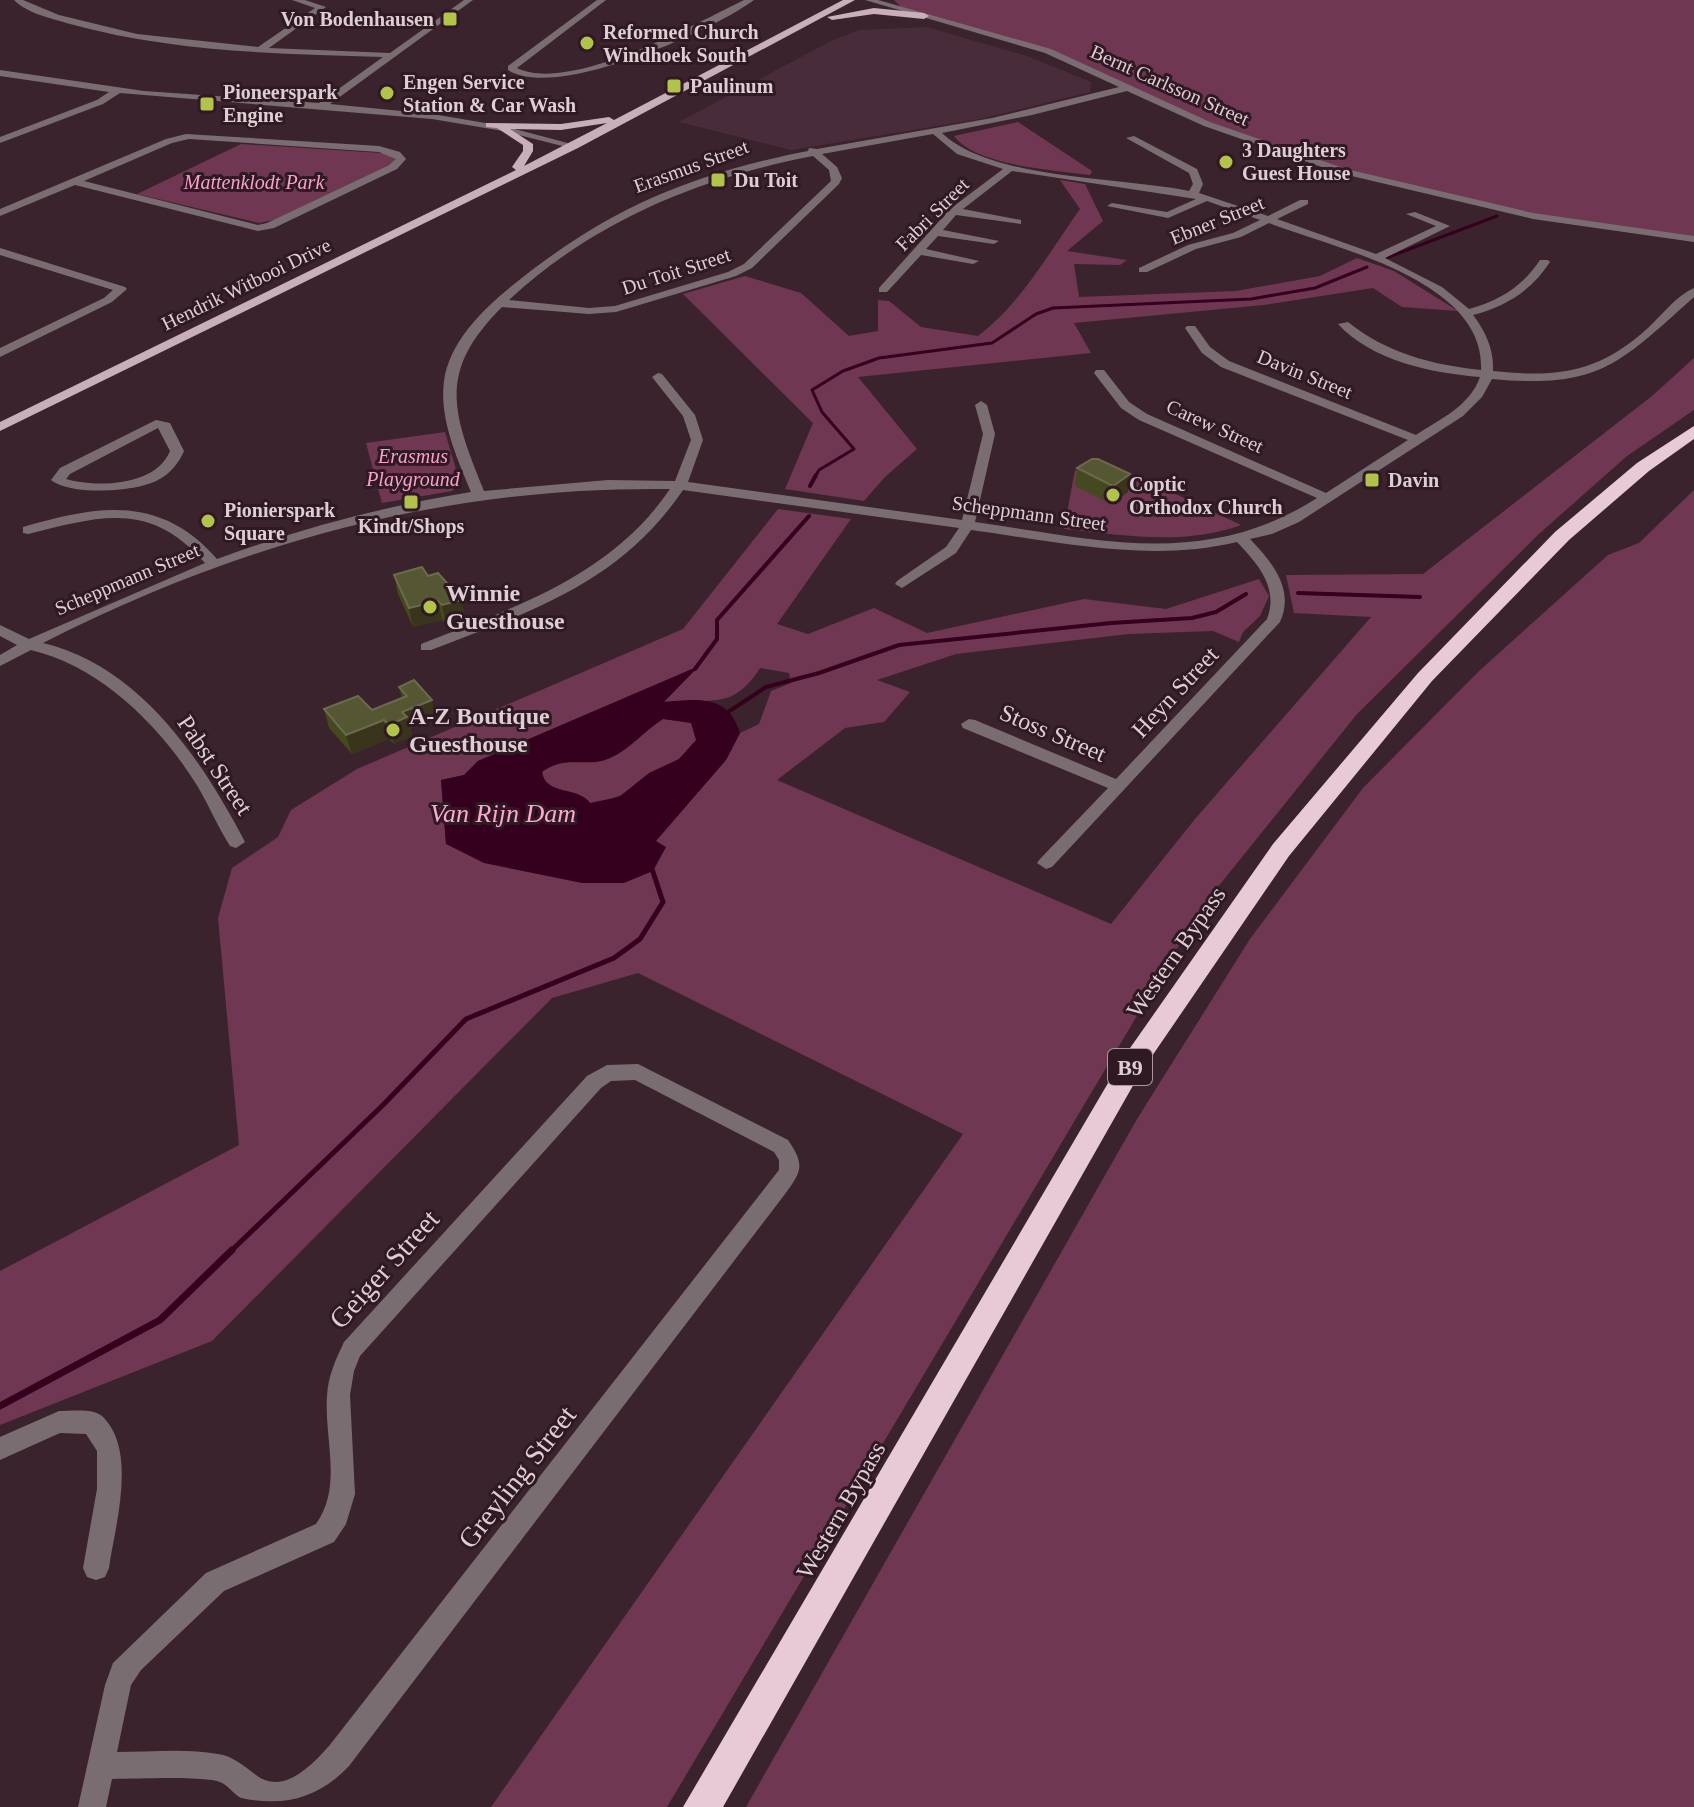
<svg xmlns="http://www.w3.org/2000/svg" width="1694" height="1807" font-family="'Times New Roman',serif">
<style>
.built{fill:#492c39}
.green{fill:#703753;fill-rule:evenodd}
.water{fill:#34001e;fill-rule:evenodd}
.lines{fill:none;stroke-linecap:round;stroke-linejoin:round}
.stream-far3{stroke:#34001e;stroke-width:3}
.stream-far2{stroke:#34001e;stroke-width:4}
.stream-far1{stroke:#34001e;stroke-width:5}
.stream{stroke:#34001e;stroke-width:7}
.minor{fill:#7a6d72;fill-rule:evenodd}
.major{fill:#c9afba;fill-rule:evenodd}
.highway{fill:#e8c9d6;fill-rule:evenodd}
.wall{fill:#45491f}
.shaded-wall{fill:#39341c}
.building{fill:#555732;stroke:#6a6a4c;stroke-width:2}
.poi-dot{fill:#b2c34c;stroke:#2f1923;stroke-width:3}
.labels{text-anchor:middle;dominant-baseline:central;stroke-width:6;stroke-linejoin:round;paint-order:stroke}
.far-poi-label{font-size:20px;font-weight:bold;fill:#deced4;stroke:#2f1923;text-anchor:start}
.far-street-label{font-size:20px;fill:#deced4;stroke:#2f1923}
.far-park-label{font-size:20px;font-style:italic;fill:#f7a0c8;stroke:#2f1923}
.shield{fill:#2f1923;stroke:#aa989f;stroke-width:2}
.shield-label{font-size:22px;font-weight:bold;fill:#deced4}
.poi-label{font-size:24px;font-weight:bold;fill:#deced4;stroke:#2f1923;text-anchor:start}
.street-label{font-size:24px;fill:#deced4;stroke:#2f1923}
.water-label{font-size:26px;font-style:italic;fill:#fea7cf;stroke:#2f1923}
.near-street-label{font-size:28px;fill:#deced4;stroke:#2f1923}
</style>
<rect width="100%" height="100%" fill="#3a232d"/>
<path class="built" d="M927,27L1027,56L1091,82L1090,92L980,119L791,150L679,122L833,40L859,30Z"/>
<path class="green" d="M894,0H1694V239L1533,216L1407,188L1244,139L1048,51L901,7Z
M1018,122L1092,171L1090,175C1055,170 976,166 954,136Z
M241,144L397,154L395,162L274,220L259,223L137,194Z
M1060,180L1085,184L1103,221L1067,251L1127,260L1120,265L1074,264L1079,297L1236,291L1320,276L1357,258L1394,271L1458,311L1402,307L1373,288L1264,305L1074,323L1091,353L858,377L917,449L885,477L864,501L785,489L813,423L683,294L745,276L801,293L849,336L878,331V300L889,301L921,327L978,336C1022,302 1048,254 1080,209Z
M1694,358V410L1627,456L1540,533L1357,714L1201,908L667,1807H491L963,1134L638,973L552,998L212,1341L0,1425V1271L239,1145L218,918L232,868L278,837L291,810L357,769L683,629L778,509L851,519L777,624L808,634L874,608L927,633L1084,599L1166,609L1259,579L1269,596L1260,616L1243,632L1239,642L1213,631L1129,634L956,654L877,680L910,692L884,722L845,728L777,780L1111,924L1195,819L1371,617L1294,613L1286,575L1423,574L1652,396ZM697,667L663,702C707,697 732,713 760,668L789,673L791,683L771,691L759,724L740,733L726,760L655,841L446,844L441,780L464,775L478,761Z
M445,432L460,483L452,491L382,503L366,443Z
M1075,470L1142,478L1241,525C1183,546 1124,535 1064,529Z
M1694,490V1807H746L1137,1119L1250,939L1363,788L1478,672L1608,555L1639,543Z
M663,719L691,722L697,740C678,766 622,802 590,803C578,786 546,796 542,772C564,755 586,767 610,758C630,750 645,730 663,719Z"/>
<path class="water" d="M699,666L664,702C698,699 728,694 740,733L726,760L656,841L666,847L653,871L624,883H582L484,863L446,844L441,780L464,775L478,761ZM663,719L691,723L696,740L679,759L649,773L619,797L590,803C578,786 545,796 542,772C567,753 586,769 610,758C630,749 645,730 663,719Z"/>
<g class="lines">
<path class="stream-far3" d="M1386,258L1497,216
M815,477L819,470L854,449L822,412L812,390L843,371L879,358L992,343L1036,314L1053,308L1251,299L1315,288L1367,267"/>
<path class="stream-far2" d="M810,486L816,475
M1298,593L1420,597
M695,669L717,639V620L809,516
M725,714L766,687L819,673L899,645L1111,623L1192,618L1216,612L1246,594"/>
<path class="stream-far1" d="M230,1252L383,1105L466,1019L614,958L640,939L663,902L651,866"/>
<path class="stream" d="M0,1406L160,1320L232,1250"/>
<path class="minor" d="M14,0H23L59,15L137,34L258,47L315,8L292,0H305L326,7L269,48L390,53L464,0H473L330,104L432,114L503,126L579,146L574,149L503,131L432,119L120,93L103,104L0,143V137L97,100L109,92L0,76V70L144,91L319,103L383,57C278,54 172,52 70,24C51,18 28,14 14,0Z
M597,0H606L517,68C569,94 695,24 744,0H754C712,31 556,101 508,70V66Z
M865,0H878L1051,49L1210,122L1346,169L1533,213L1694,236V242L1533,219L1339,173L1204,126L1127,91L1032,115L942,133C991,180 1122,177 1189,191L1193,184L1189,173L1126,138L1134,136L1197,169L1203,184L1199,193L1268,216L1300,200H1308V204L1277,219L1376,254L1436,226L1406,214L1415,212L1450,226L1385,258L1442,287L1469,309C1499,301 1523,286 1540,260H1548L1550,262C1531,291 1506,306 1473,315C1486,332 1494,350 1493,371C1558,378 1598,373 1648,328C1662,315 1677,295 1694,288V297C1619,364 1599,389 1492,379L1482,397L1463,416L1299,522L1272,534L1250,539C1272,562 1295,589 1280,622L1052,867L1046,869L1037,863L1040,859L1108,788L963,728L961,724L969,719L975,720L1116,779L1267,619C1279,588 1258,564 1237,542C1149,563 1060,542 971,530L956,553L902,588L895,584L897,581L946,547L959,528L683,490C620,583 532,611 431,650H421V644C515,607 610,577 670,489C446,486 242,542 43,643C140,666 202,760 245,842L236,848L230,846C218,827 209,806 198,787C161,727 102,667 31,650L0,666V655L17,645L0,636V625L29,639L205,563C150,500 100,516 28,534L23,533V527C97,505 161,494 217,559C299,529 384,506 471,492C457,458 439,419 444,381C449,342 484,308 513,285C607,209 690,174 808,151L809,148L817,149L992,118L1119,87L1045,53ZM933,134L957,154L1003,169L950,209L879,288V292H887L921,255L973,264L979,261L926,249L938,236L994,244L999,241L943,230L956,215L1021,224V220L963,209L1012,171L1196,199L1167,212L1112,203L1107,206L1168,218L1207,201L1260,220L1233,233L1188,245L1139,268V272H1147L1196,249L1241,237L1269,223C1334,248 1486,280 1481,370C1433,365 1386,353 1348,322L1338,324C1372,361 1432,373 1480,377C1470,406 1440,419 1416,435L1229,361L1210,347L1195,326H1187L1185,328L1202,353L1221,367L1408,440L1326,493L1147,414L1129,402L1104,370H1096L1094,373L1121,408L1139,420L1317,498C1205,570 1097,539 975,522L995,434L987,405L981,401L975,405L983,434L962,520L688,482L703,440L695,415L662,374L658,373L652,377L683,416L691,440L675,481L608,480L484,491C452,412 437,372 502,307L589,314L616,312L736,276L752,268L839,184L842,178L837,167L822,154ZM813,156L829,170L831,181L744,264L728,272L615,306L589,308L509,300C594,221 699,178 813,156Z
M186,134L379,146L400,152L406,159L397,169L274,228L258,231L75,185L0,216V209L166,139ZM189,139L379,152L396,159L389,165L267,223L258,225L84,181L172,143Z
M0,248L125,287L127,289L112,302L0,357V348L104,298L113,290L0,255Z
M156,420L170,423L184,451C179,463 170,474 158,480C137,492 70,496 51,480L60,468ZM158,428L170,451C156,486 98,488 66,479L70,474Z
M638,1064L788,1140C805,1165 802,1171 785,1194L349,1766C319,1798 285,1807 241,1798C233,1794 227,1783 217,1781C189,1776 141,1779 112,1779L106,1807H78L105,1685L113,1663L206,1573L316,1524C343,1486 324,1439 327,1396C328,1376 336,1359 344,1342L587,1076L607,1065ZM635,1080L774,1152L779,1160V1170L329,1746C312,1765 283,1796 256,1775C244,1766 233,1756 218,1754C186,1748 150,1752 117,1752L131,1685L141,1670L224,1591L334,1542L346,1524L355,1494L350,1395L354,1371L360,1356L601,1088L611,1081Z
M59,1411C71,1411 93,1408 102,1416C138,1450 115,1525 109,1568L105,1577L96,1580L87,1577L83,1568L97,1489V1451L86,1434L60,1433L0,1460V1437Z"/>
<path class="major" d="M843,0H855L578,148L0,431V422L516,170L512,167L523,151V145L497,128L486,127V123L561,124L609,117L614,120ZM607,123L524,166L533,151V144L510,129L561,130Z
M874,8L924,13L929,16L924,19L874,14L832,20L827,17Z"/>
<path class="highway" d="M1694,426V439L1649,471L1569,540L1432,681L1289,856L1139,1075L723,1807H683L1121,1061L1273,844L1418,673L1555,532L1637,463Z"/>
</g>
<path class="wall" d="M1077,468L1128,492L1111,504L1075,486Z
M394,575L428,576L462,600L465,619L446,623L442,620L413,627L398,594Z
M399,687L436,719L410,729L412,736L394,744L389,739L352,754L329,728L324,709L372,710L402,698Z"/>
<path class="shaded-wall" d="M1130,474L1128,492L1111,504L1113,486Z
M462,600L465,619L446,623L442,605Z
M438,601L442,620L413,627L409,608Z
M432,700L436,719L410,729L412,736L394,744L389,725L402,712Z
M384,720L389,739L352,754L346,735Z"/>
<path class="building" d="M1092,459H1098L1130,474L1113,486L1077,468Z
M422,567L428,576L438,573L462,600L442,605L438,601L409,608L394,575Z
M414,680L432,700L402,712L407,717L389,725L384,720L346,735L324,709L358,696L372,710L407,696L399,687Z"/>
<g class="poi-dot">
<rect x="442" y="11" width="16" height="16" rx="4"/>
<circle cx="587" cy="43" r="8"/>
<rect x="666" y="78" width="16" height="16" rx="4"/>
<circle cx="387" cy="93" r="8"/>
<rect x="199" y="96" width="16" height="16" rx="4"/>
<circle cx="1226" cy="162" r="8"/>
<rect x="710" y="172" width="16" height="16" rx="4"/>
<rect x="1364" y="472" width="16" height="16" rx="4"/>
<circle cx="1113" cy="495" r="8"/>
<rect x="403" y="494" width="16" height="16" rx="4"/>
<circle cx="208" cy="521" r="8"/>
<circle cx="430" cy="607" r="8"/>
<circle cx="393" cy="730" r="8"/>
</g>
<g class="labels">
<g class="far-poi-label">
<text x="434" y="19" text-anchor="end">Von Bodenhausen</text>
<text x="603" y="32">Reformed Church<tspan x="603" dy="23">Windhoek South</tspan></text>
<text x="403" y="82">Engen Service<tspan x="403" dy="23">Station &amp; Car Wash</tspan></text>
<text x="690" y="86">Paulinum</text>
<text x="223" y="92">Pioneerspark<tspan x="223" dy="23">Engine</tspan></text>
<text x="1242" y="150">3 Daughters<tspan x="1242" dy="23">Guest House</tspan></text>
<text x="734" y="180">Du Toit</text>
<text x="1388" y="480">Davin</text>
<text x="1129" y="484">Coptic<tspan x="1129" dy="23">Orthodox Church</tspan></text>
<text x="224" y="510">Pionierspark<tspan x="224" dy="23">Square</tspan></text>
<text x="411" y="526" text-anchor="middle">Kindt/Shops</text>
</g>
<g class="far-street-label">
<text transform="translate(1170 85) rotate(24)">Bernt Carlsson Street</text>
<text transform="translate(691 166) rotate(-20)">Erasmus Street</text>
<text transform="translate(932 214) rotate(-45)">Fabri Street</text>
<text transform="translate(1217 220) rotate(-22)">Ebner Street</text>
<text transform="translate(676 271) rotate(-18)">Du Toit Street</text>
<text transform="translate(246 284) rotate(-26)">Hendrik Witbooi Drive</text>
<text transform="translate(1305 374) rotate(22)">Davin Street</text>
<text transform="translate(1215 426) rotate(24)">Carew Street</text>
<text transform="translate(1029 513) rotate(8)">Scheppmann Street</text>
<text transform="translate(127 579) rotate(-23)">Scheppmann Street</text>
</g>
<g class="far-park-label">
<text x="254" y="182">Mattenklodt Park</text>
<text x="413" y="456">Erasmus<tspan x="413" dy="23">Playground</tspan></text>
</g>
<rect class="shield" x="1108" y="1049" width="44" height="36" rx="6"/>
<g class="shield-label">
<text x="1130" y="1067">B9</text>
</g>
<g class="poi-label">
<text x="446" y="593">Winnie<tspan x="446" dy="28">Guesthouse</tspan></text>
<text x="409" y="716">A-Z Boutique<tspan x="409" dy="28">Guesthouse</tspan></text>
</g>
<g class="street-label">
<text transform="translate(1175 692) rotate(-47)">Heyn Street</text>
<text transform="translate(1053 733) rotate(23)">Stoss Street</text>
<text transform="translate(215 765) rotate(56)">Pabst Street</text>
<text transform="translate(1176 952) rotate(-55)">Western Bypass</text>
<text transform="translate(841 1510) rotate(-60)">Western Bypass</text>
</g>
<g class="water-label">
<text x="503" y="813">Van Rijn Dam</text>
</g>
<g class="near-street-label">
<text transform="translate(384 1269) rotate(-48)">Geiger Street</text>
<text transform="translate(517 1477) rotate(-52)">Greyling Street</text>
</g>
</g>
</svg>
